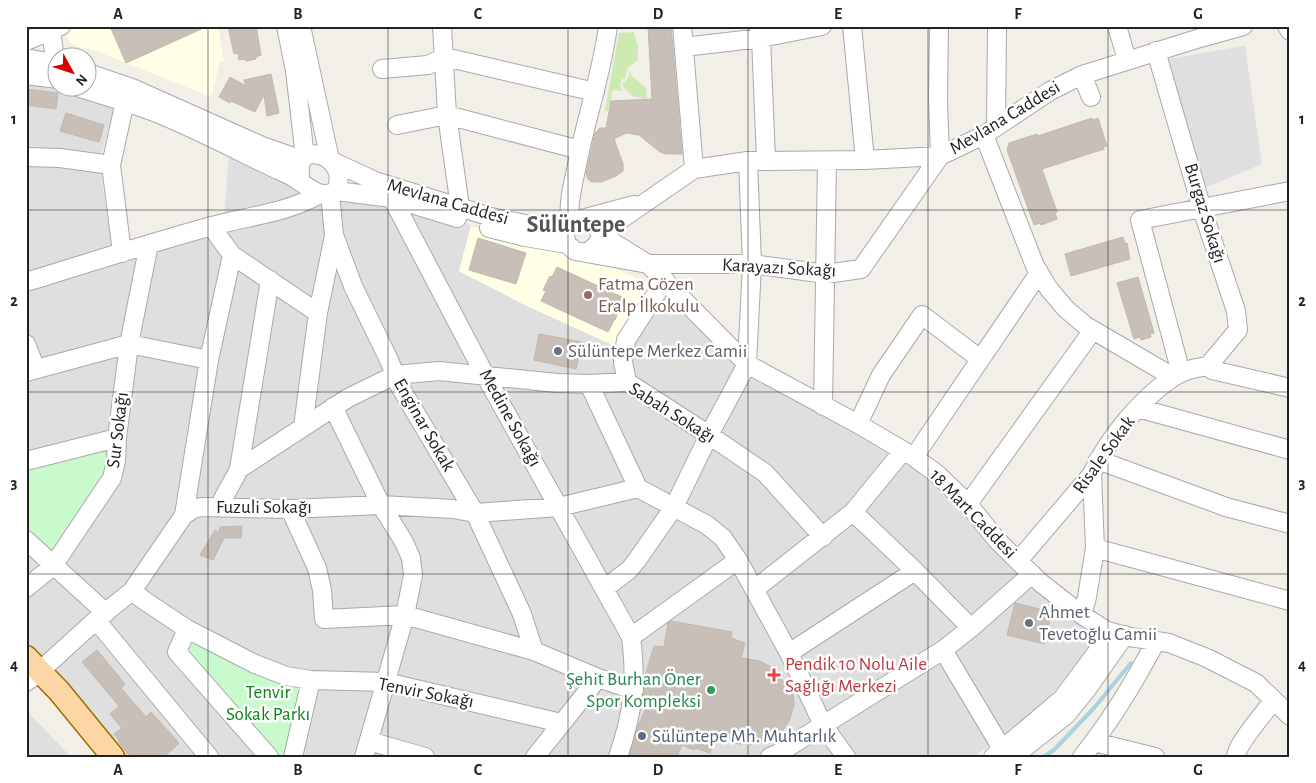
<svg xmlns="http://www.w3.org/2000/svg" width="1316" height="783" font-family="'Alegreya Sans',sans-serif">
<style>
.residential{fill:#e0dfdf}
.education{fill:#ffffe5}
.grass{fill:#cdebb0}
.park{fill:#c8facc}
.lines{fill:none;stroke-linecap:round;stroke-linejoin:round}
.stream{stroke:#aad3df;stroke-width:4}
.building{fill:#c7bfb8;stroke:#c4b6ab}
.minor-casing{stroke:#a9a9a9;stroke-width:20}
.major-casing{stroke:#a06b00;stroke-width:25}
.minor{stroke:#fff;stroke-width:18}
.major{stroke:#fcd6a4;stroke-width:22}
.grid{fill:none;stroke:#222;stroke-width:1;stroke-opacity:0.55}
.education-dot{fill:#8d6e63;stroke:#fff;stroke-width:2}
.worship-dot{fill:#6b7280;stroke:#fff;stroke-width:2}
.health-dot{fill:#e0444e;stroke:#fff;stroke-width:2}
.leisure-dot{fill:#2e9e5b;stroke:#fff;stroke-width:2}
.service-dot{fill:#5c6f8a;stroke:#fff;stroke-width:2}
.labels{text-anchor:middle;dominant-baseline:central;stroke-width:5;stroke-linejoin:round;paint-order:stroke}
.street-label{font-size:19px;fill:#222;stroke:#fff}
.education-label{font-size:19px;fill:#785e54;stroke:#fff;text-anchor:start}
.worship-label{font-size:19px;fill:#5b616d;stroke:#fff;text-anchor:start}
.health-label{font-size:19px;fill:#be3a42;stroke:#fff;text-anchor:start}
.leisure-label{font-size:19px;fill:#27864d;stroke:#fff;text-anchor:end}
.park-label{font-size:19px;fill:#0c8416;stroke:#fff}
.service-label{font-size:19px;fill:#4e5e75;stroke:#fff;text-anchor:start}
.district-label{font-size:24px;font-weight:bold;fill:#555;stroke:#fff}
.neatline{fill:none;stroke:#222;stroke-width:2}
.grid-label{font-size:16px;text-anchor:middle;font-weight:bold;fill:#222}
</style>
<rect width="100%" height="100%" fill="#f2efe9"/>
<path class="residential" d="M1245,46L1262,164L1202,189L1168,59Z
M26,79L58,88H87L119,94L99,161L112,247L126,262L224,223L229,153L317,194L441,210L471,226L459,271L527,306L615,346L650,284L752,378L905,457L1092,627L1091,645L1046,702L974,757H122L86,704L26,647Z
M26,710L71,757H26Z"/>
<path class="education" d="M66,26H218L224,62L220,61L211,97L96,51L75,46L69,41L66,32Z
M471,226L570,248L650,284L615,346L527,306L459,271Z"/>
<path class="grass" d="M634,32L638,47V60L628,67L625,79H622L620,85L623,91L613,90L608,111H605L619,33Z
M631,70V75L646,88L647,98C634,99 630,95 622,85L628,78Z"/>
<path class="park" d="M101,449C111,459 108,464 104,476L52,553L26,537V466Z
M194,634L301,685L285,757H282L184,651Z"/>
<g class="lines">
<path class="stream" d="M1043,757L1054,750L1094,708L1131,663"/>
</g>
<path class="building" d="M110,26H208L126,63Z
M228,26H256L261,55L256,57V59L246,61L245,59L239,60L238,53L234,54Z
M648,26H671L682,154H666L660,152L639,135L626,133L614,139L623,164V171L616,176L601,182H591L588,179L586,174L595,133L600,128H606L611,101L652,99Z
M271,74L279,113L267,116L264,95L255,112L231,101L230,103L219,97L230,77L246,86L244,80Z
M26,89L58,93L56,109L26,105Z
M66,113L104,125L99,142L60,131Z
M1092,118L1093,120L1098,118L1107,146L1103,147L1104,149L1042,169L1057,212L1055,213L1057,219L1041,225L1040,223L1034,225L1007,150L1009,143L1037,134L1038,136Z
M1123,237L1125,244L1127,243L1130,259L1071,276L1065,254Z
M478,238L526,253L516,284L469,270Z
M557,267L624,298L615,320H614L608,332L541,301L546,291L543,290L550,276L552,277Z
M1138,277L1154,333L1150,334L1151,337L1141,340L1140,337L1134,339L1117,283Z
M539,334L582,342L576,369L534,360Z
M242,526L241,538H224L213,560L200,555L215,530L219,533L220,527Z
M1015,603L1052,612L1044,644L1007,635Z
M671,621L732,632L731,638L745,643L741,658L760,661L771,667L777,672L785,685L791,687L793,691L794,705L789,721L780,734L775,739L770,737L762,742L750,745L732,743L716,736L710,753L695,748L694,750L682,745L677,757H629L637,729L647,705L642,703L644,679L654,646L664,647L668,623Z
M97,650L125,684L121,688L146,717L151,712L179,743L164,757H130L118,741L119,740L114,734L122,728L110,714L119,706L82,662Z"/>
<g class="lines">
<defs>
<path id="minor" d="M286,26L295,71L305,157
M301,26L330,160
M442,26L447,115L460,207
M682,26L694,169
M852,26L865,160
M1117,26L1127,60
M1287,26L1290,31
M759,27L761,38L766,160
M51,31L54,52L58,59
M26,41L61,26
M684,47L761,38L822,26
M1156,51L1202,209L1236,311L1238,330L1208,366
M26,58L58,64
M382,69L428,65L445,57L595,92
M88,73L132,88L262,146L302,160
M26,75L58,79
M1082,75L1091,97
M80,88C108,97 136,104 164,116C202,132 240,152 278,170C285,173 293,176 299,181C311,189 320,199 336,191C349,159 308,144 301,162C299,168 300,175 300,181
M397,125L447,115L580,150
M996,127L997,26
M984,135L1035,266L1049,289L1066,309L1086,326L1173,377
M26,157L60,158L111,165
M334,162L375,181L491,217L540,227L565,225
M336,191L392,198L457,218
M330,194L334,235L353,286L389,360L399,385L475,513L522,614L534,651
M392,198L486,377L631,637
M582,219L634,205
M570,221C568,201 573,185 577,165C586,118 602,73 608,26
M489,228L525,237L567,244
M601,233L694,169L748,161L865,160L940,156L984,135L1050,91L1082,75L1200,38L1243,26
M601,235L648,264L747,364L858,424L914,457L937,474L968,504L997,540L1018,561L1041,583L1082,615L1107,631L1130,637L1169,643L1207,658L1256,683L1290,716
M122,253L111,165L125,101
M587,253C594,248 601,242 601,233L594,225L582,219L570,221L565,225L564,231L567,244L575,251L648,264H752L826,274L861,269L940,156L938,100L939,26
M232,255L318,313
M26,282C88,263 150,243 212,226C249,216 287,213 320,194
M26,344L36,369
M26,372L129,344L209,360
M1181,373L1140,220L1290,191
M627,382L623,362L626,340L665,280
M589,384L638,488
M823,406L827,161
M333,407L381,505L404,542L411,558L413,575L405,615L364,757
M1138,408L1290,450
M858,424L881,375L922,315L980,359
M303,427L318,313L334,236
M914,457L1039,273
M1098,460L1226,507L1290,524
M26,461L117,438
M239,469L348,398L395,375L439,371L557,383L589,384L627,382L709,435L765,473L823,537
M1092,474L1095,548L1290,601
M968,504L1093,330
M220,506C225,493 233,482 239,469L270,280
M290,509L317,568L322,590L324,619L405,615L534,651L598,678L634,690
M853,512L915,571L971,628
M184,515L209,360L232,255L211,226
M26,540L106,613
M1018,561L1092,474C1107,439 1141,399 1172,378C1183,370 1196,368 1208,366L1212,370L1290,388
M26,588L53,566L112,478L116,461L117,438L129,344L149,244
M605,588L629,570L637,560L674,507L709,435L747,364L752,264L748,161
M755,589L853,512L903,451
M132,591L145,601L187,629L255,664L286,676L311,680L386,682L561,723
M1082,615L1087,597L1095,548
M96,620L209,757
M187,629L177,652L269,757
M943,650L1007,757
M789,653L915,571
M40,671L96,620L132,591L184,515L195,508L204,507L290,509L381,505L453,509L475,513L559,507L638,488L707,525L723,538L738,560L789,653L823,725L846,757
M26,682L33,677
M369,741L425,757
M1094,742L1155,757
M293,757L311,680
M535,757L598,678
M618,757C633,712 637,684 631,637L738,560
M770,757L777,754L943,650L971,628L1032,574
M993,757L1062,699L1112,632
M1013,757L1066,715L1087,689L1125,635
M1082,757C1111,721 1135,681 1156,641
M1236,757C1236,745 1265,712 1273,701"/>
<path id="major" d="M26,657L59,691L113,757"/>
</defs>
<use href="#minor" class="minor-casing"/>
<use href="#major" class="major-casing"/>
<use href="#minor" class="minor"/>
<use href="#major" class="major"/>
</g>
<path class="grid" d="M208,26V757M388,26V757M568,26V757M748,26V757M928,26V757M1108,26V757M26,210H1290M26,392H1290M26,574H1290"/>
<circle class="education-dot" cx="588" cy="295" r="5"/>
<g class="worship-dot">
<circle cx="558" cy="351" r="5"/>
<circle cx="1029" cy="623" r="5"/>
</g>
<path class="health-dot" d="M771.5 667.5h5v5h5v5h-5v5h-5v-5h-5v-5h5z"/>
<circle class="leisure-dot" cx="711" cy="690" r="5"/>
<circle class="service-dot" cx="642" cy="736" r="5"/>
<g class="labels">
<g class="street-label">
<text transform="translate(1005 118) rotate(-31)">Mevlana Caddesi</text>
<text transform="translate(448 202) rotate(16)">Mevlana Caddesi</text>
<text transform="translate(1205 213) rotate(73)">Burgaz Sokağı</text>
<text transform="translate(779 268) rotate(3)">Karayazı Sokağı</text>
<text transform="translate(672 413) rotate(32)">Sabah Sokağı</text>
<text transform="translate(510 418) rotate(61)">Medine Sokağı</text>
<text transform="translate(424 425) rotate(60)">Enginar Sokak</text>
<text transform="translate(118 430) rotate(-83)">Sur Sokağı</text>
<text transform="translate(1104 455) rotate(-54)">Risale Sokak</text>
<text x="264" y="507">Fuzuli Sokağı</text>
<text transform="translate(973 514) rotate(46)">18 Mart Caddesi</text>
<text transform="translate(426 693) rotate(11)">Tenvir Sokağı</text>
</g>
<g class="education-label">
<text x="598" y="284">Fatma Gözen<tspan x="598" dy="22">Eralp İlkokulu</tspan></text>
</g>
<g class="worship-label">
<text x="568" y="351">Sülüntepe Merkez Camii</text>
<text x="1039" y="612">Ahmet<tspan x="1039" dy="22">Tevetoğlu Camii</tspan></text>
</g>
<g class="health-label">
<text x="785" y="664">Pendik 10 Nolu Aile<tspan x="785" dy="22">Sağlığı Merkezi</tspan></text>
</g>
<g class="leisure-label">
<text x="701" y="679">Şehit Burhan Öner<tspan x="701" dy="22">Spor Kompleksi</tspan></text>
</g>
<g class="park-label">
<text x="268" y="692">Tenvir<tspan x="268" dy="22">Sokak Parkı</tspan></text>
</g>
<g class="service-label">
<text x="652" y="736">Sülüntepe Mh. Muhtarlık</text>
</g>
<g class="district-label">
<text x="576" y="225">Sülüntepe</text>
</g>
</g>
<rect width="1316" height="783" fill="none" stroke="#ffffff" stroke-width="55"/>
<g transform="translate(72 72) rotate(130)"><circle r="24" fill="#ffffff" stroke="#a7a7a7"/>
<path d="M0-4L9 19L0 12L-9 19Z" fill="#d40000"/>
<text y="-8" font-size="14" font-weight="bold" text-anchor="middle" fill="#222222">N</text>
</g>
<rect x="28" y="28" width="1260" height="728" class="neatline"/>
<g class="grid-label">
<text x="118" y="19">A</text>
<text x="298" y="19">B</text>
<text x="478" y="19">C</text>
<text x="658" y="19">D</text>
<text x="838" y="19">E</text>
<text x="1018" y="19">F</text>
<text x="1198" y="19">G</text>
<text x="14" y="124">1</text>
<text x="1302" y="124">1</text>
<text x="14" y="306">2</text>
<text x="1302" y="306">2</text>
<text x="14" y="488">3</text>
<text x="1302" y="488">3</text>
<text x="14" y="670">4</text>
<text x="1302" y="670">4</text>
<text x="118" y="775">A</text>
<text x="298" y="775">B</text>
<text x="478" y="775">C</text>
<text x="658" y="775">D</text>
<text x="838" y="775">E</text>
<text x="1018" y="775">F</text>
<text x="1198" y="775">G</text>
</g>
</svg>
